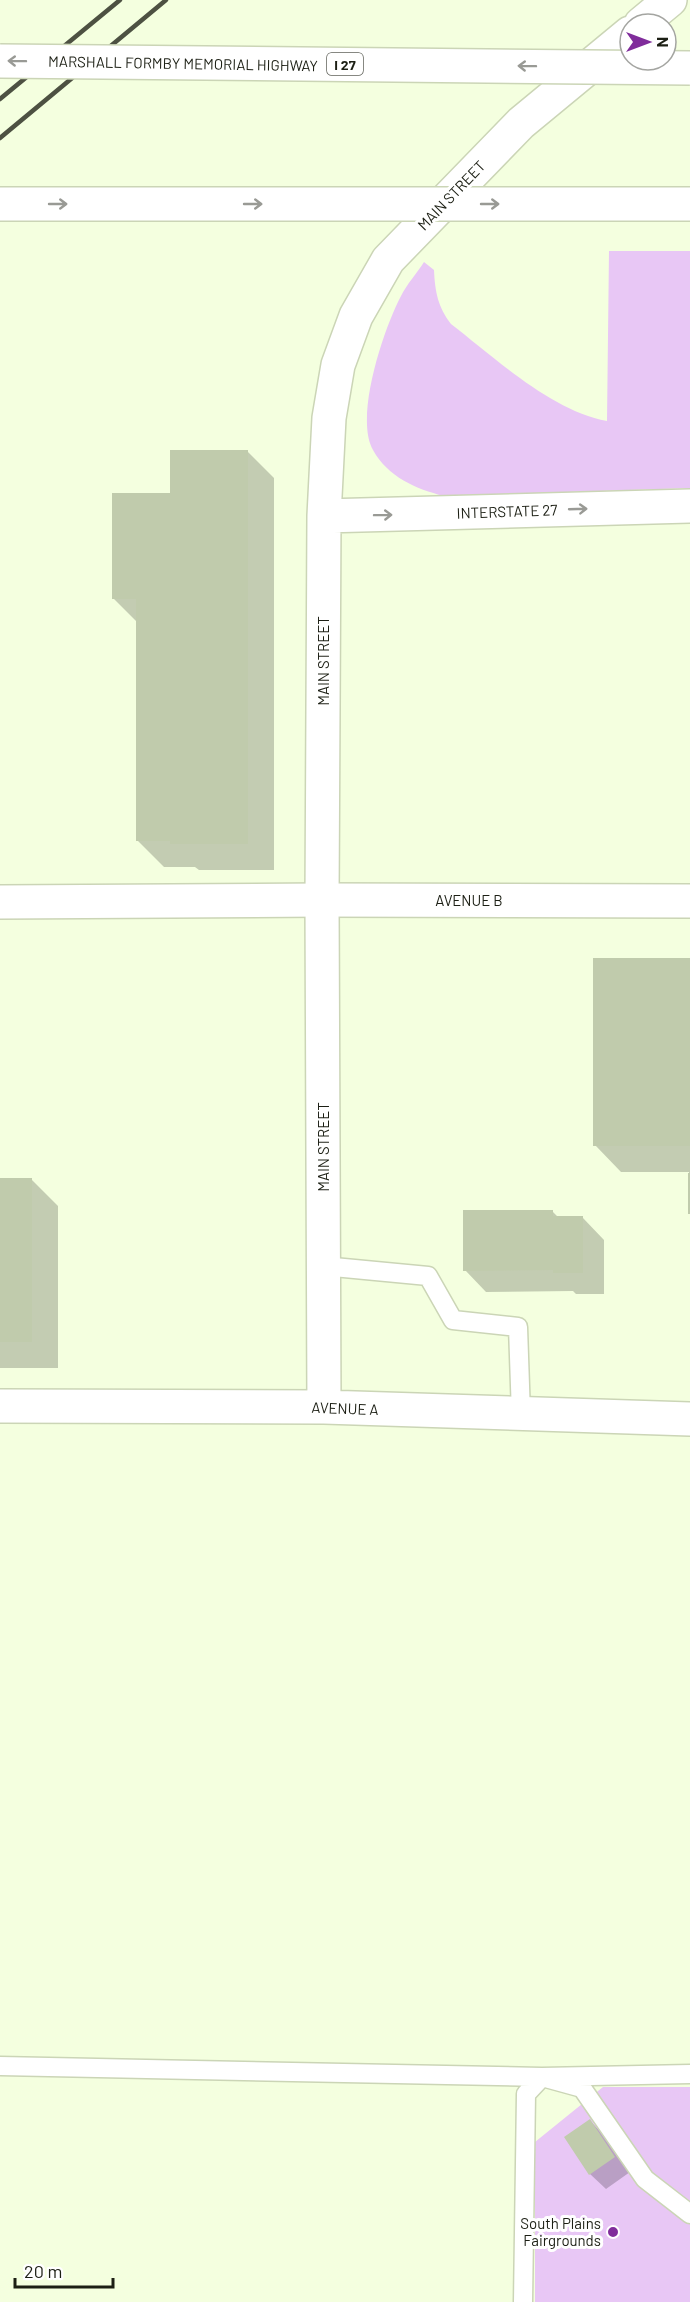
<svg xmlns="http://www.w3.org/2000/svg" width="690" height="2302" font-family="Barlow,sans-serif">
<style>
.green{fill:#e8c7f5}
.shadow{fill:#0003}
.building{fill:#c0cbac}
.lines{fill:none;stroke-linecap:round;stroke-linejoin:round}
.service-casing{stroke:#cbd5b6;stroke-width:21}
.minor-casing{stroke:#cbd5b6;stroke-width:36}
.secondary-casing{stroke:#cbd5b6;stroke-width:36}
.service{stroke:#fff;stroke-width:18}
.minor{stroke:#fff;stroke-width:33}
.secondary{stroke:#fff;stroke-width:33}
.rail{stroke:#4d5142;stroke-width:4.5}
.motorway-bridge-casing{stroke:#cbd5b6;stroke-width:36;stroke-linecap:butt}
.motorway-bridge{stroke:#fff;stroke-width:33}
.oneway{stroke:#999a95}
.poi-dot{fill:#802c9b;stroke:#fff;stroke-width:2}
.labels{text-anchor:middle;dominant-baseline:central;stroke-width:6;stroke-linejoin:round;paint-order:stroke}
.shield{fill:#fff;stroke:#60625a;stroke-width:1.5}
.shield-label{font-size:14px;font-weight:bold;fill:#1c1f14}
.street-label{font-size:15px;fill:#1c1f14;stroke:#fff}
.poi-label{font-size:15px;fill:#1c1f14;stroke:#fff;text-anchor:end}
</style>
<rect width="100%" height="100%" fill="#f4ffdf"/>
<path class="green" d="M609,251H690V488L444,496C416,489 388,477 373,450C354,417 384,328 401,296C407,284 417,273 424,262L434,270C435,292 438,307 451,324C495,358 552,411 607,421Z
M603,2087H690V2302H535V2142Z"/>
<path class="shadow" d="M248,452L274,478V870H199L195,867H164L137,840V622L113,598L172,495Z
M690,960V1214L689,1172H621L595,1145Z
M0,1180H32L58,1206V1368H0Z
M553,1212L559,1218H583L604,1240V1294H576L573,1291L486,1292L465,1270Z
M590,2121L605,2136L630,2172L606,2189L590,2174Z"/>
<path class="building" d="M170,450H248V844H170V841H136V599H112V493H170Z
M593,958H690V1146H593Z
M688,1173H690V1214H688Z
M0,1178H32V1342H0Z
M463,1210H553V1216H583V1273H553V1270L463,1271Z
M590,2119L615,2157L589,2175L564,2137Z"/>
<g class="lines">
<defs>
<path id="service" d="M323,1266L428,1276L453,1320L518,1327L521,1415
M0,2066L542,2077L690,2074
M523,2302L526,2094L542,2077L582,2088L645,2179L690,2214"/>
<path id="minor" d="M0,902L322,900L690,901"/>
<path id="secondary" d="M641,24L670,0
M324,516L690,506
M0,1406L324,1407L690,1419
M324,1407L322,900L324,516L329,418L338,365L356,316L388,260L521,123L630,33"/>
</defs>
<use href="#service" class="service-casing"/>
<use href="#minor" class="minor-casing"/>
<use href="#secondary" class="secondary-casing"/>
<use href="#service" class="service"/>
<use href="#minor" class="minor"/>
<use href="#secondary" class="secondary"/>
<path class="rail" d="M0,99L120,0
M0,138L166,0"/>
<defs>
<path id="motorway-bridge" d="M0,61L690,68
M0,204H690"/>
</defs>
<use href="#motorway-bridge" class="motorway-bridge-casing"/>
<use href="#motorway-bridge" class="motorway-bridge"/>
</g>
<defs><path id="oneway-shaft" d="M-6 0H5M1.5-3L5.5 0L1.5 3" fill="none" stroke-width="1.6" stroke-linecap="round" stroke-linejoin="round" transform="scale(1.5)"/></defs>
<g class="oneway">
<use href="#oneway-shaft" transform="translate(17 61) rotate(-179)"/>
<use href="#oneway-shaft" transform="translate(527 66) rotate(-179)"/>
<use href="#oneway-shaft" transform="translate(58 204)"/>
<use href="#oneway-shaft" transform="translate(253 204)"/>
<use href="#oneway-shaft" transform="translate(490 204)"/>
<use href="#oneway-shaft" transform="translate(578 509) rotate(-2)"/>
<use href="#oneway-shaft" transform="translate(383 515) rotate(-1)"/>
</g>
<circle class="poi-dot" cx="613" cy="2232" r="6"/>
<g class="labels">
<rect class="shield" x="327" y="53" width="36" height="22" rx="4.5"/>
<g class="shield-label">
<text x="345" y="64">I 27</text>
</g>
<g class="street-label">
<text transform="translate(183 63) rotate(1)">MARSHALL FORMBY MEMORIAL HIGHWAY</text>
<text transform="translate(451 195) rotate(-46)">MAIN STREET</text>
<text transform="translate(507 511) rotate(-2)">INTERSTATE 27</text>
<text transform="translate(323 661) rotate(-90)">MAIN STREET</text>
<text x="469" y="900">AVENUE B</text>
<text transform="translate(323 1147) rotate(-90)">MAIN STREET</text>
<text transform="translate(345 1408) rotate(2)">AVENUE A</text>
</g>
<g class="poi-label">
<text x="601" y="2223">South Plains<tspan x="601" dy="17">Fairgrounds</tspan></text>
</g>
</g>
<g transform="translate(648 42) rotate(90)"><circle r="28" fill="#ffffff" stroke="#a4a5a1" stroke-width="1.5"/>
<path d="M0-4.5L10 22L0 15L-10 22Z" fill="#802c9b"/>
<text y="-9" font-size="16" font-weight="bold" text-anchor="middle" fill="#1c1f14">N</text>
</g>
<path d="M15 2278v9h98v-9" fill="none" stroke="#1c1f14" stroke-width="3"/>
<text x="24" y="2278" font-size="18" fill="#1c1f14" stroke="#ffffff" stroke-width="4.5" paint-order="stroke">20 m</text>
</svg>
